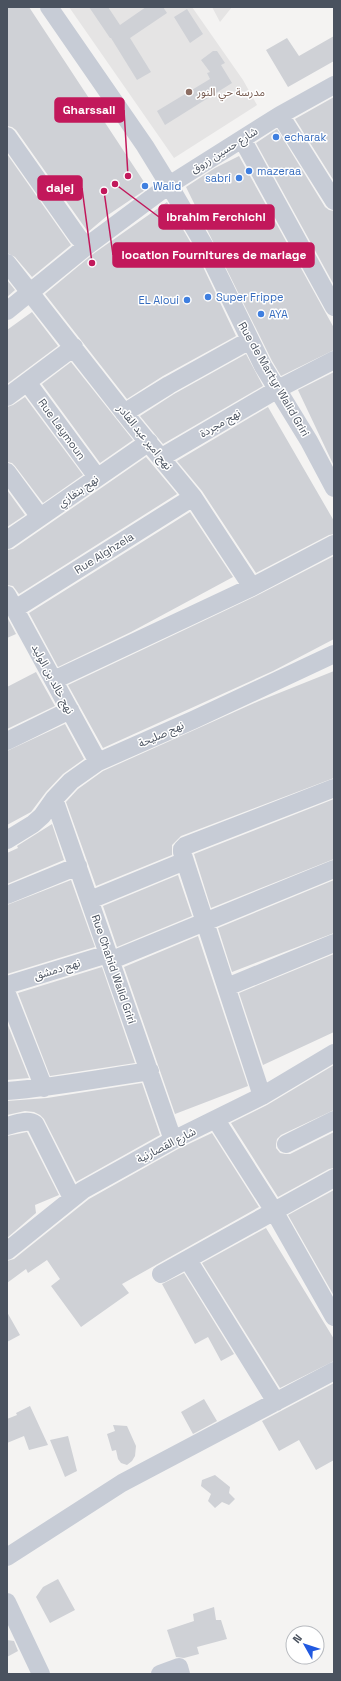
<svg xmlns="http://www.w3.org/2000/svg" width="341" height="1681" font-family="'Space Grotesk','Noto Sans Arabic',sans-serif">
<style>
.education{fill:#e5e4e4}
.building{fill:#cfd1d6}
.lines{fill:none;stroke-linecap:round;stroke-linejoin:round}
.minor{stroke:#c7ccd6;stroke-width:18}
.education-dot{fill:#8d6e63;stroke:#fff;stroke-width:1.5}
.shop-dot{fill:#3f7fe0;stroke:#fff;stroke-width:1.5}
.labels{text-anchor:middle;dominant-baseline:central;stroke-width:3;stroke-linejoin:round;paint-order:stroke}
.education-label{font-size:11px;fill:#785e54;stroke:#fff;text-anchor:start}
.shop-label{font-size:11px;fill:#366cbe;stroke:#fff;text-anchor:start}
.street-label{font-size:11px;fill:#4a525f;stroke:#fff}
.leader{fill:none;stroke:#c2185b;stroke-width:1.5}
.callout-dot{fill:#c2185b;stroke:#fff;stroke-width:1.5}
.callout{fill:#c2185b;stroke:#c2185b;stroke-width:1.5}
.callout-label{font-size:12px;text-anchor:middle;font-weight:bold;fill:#fff}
</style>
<rect width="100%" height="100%" fill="#f4f3f2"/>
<path class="education" d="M69,7H192L243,80L257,105L174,158Z
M212,7H232L220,22Z"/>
<path class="building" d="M7,7H29L148,188L108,215L88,232L16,130L12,127L7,126Z
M89,7H108L120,25L146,7H163L167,13L130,38L151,72L137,80L111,38H110Z
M187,9L203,34L190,43L174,17Z
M334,36V61L288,87L266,50L287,38L299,56Z
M213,51H217L225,63L221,65L232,83L165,125L157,111L210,79L207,73L210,72L201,60Z
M334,97V181L295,119Z
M277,129L325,207L329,210L334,211V285L256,143Z
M7,154L71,245L32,277L15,257L7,253Z
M239,156L334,328V350L281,376L272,361L186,187L215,168Z
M167,202L195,250L236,336L163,376L127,399L45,294L93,254Z
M7,280L15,290L7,297Z
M32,312L58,346L7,384V330Z
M246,354L263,386L163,444L140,416L174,394Z
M71,362L133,440L100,463L42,384Z
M334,372V466L298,390Z
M25,397L83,475L43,503L15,466L12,463L7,462V407L13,405Z
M268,407L334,521V534L329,535L256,573L202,491L177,461Z
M146,457L177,494L19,594L13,586L7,585V550L13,549Z
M7,490L25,515L7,527Z
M190,512L233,577L131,632L58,667L29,613Z
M334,556V639L273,671L103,748L68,685L256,596Z
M7,617L16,634L7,638Z
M334,671V778L181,836L172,845V855L96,886L66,802L78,789L103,771L259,701Z
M36,672L55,706L7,729V687Z
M65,724L84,759L63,774L46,792L31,812L7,825V751Z
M334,799V859L211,908L194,854Z
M52,824L64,860L7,884V853L18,848L17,846Z
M178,875L192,916L117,947L103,906Z
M71,880L95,947L7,974V905Z
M334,880V933L232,972L218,928Z
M198,936L248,1086L175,1114L124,967Z
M334,954V1032L263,1065L239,993Z
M102,967L135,1063L50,1076L18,993Z
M7,1023L29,1078L7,1080Z
M334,1065V1110L281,1135L277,1139L276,1144V1148L280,1153L285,1154H290L334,1132V1168L329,1169L278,1197L231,1123L267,1105Z
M142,1083L160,1135L76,1182L44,1119L40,1115L34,1112L25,1111L7,1115V1101L47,1098Z
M27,1132L59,1195L35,1205L36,1213L7,1238V1136Z
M212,1133L259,1207L122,1284L129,1293L81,1327L51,1286L60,1279L47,1260L28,1273L26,1269L7,1283V1261L14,1259L89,1199L178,1149Z
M334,1190V1296L288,1215Z
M266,1228L334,1339V1361L280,1388L202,1263Z
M184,1273L234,1354L221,1361L208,1337L195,1344L162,1284Z
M7,1312L20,1335L7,1342Z
M334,1383V1460L316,1470L299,1440L279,1451L262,1421Z
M204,1399L217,1421L193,1434L181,1412Z
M30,1406L48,1445L29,1450L24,1436L7,1443V1419L17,1415L16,1413Z
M113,1425L127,1426L136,1446L135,1456L132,1461L127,1465L121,1463L118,1459L116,1450L112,1451L107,1434L115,1431Z
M68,1436L77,1471L65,1477L50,1440Z
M215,1475L230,1487L229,1493L235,1499L229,1505L222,1502L215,1508L208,1501L211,1494L201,1486L202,1480Z
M58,1579L75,1610L50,1623L36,1597L43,1587Z
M214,1607L216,1620H221L227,1639L197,1647L199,1654L184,1658L176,1657L167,1630L194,1621L193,1614Z
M7,1640L14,1641L18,1651L7,1657Z"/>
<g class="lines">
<path class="minor" d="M49,7L145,146L169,185L204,245L263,366L309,441L334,488
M280,115L334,201
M7,136L78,237L87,246
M242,139L334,307
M7,263L129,419L193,497L252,587
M7,311L87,246L169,185L280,115L334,85
M27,382L97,477
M7,397L74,347
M124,413L169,385L250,340
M162,457L278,389L334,360
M7,472L40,517
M7,540L149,442
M7,595L98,762
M15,609L193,497
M54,680L252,587L334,544
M7,741L70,710
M54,799L173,1140
M7,840L33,824L42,816L54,799L71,781L98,762L193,720L334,654
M7,895L78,866
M90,900L185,861
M112,960L334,869
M7,985L108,954
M227,987L334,943
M7,994L44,1088
M7,1091C55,1087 102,1078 150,1071
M262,1096L182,852V849L185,846L334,788
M216,1120L274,1211L334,1317
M7,1126C15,1124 28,1119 35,1124L72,1198
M286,1144L334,1120
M7,1251L83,1190L173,1140L262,1096L334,1053
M188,1260L276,1402
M161,1274L334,1178
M7,1557L122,1483L334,1371
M7,1602L41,1674
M160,1674L179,1667L181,1674"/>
</g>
<circle class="education-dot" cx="189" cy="92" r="4"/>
<g class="shop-dot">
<circle cx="276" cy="137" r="4"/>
<circle cx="249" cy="171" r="4"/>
<circle cx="239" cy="178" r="4"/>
<circle cx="145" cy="186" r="4"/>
<circle cx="208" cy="297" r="4"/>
<circle cx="187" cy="300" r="4"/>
<circle cx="261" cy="314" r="4"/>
</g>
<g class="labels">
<g class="education-label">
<text x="197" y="92">مدرسة حي النور</text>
</g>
<g class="shop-label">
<text x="284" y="137">echarak</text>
<text x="257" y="171">mazeraa</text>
<text x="231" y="178" text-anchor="end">sabri</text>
<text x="153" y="186">Walid</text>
<text x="216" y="297">Super Frippe</text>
<text x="179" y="300" text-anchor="end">EL Aloui</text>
<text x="269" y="314">AYA</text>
</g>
<g class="street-label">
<text transform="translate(224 150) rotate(-32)">شارع حسين زروق</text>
<text transform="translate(274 379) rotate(60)">Rue de Martyr Walid Griri</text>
<text transform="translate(220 423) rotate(-30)">نهج مجردة</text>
<text transform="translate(62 429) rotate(54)">Rue Laymoun</text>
<text transform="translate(145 437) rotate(51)">نهج امير عبد القادر</text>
<text transform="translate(78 491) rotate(-35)">نهج بنغازي</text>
<text transform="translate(104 553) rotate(-32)">Rue Alghzela</text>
<text transform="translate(53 679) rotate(62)">نهج خالد بن الوليد</text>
<text transform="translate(161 734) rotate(-24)">نهج صليحة</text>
<text transform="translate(57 969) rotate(-17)">نهج دمشق</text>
<text transform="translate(114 969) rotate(71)">Rue Chahid Walid Griri</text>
<text transform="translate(166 1145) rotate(-27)">شارع القصارنية</text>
</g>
</g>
<path class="leader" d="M128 176L124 110M92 263L82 188M115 184L159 217M104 191L113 255"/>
<g class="callout-dot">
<circle cx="128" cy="176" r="4"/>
<circle cx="92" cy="263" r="4"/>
<circle cx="115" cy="184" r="4"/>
<circle cx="104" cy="191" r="4"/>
</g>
<g class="callout">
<rect x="55" y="98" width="69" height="24" rx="4"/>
<rect x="38" y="176" width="44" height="24" rx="4"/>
<rect x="159" y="205" width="115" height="24" rx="4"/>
<rect x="113" y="243" width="201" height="24" rx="4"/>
</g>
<g class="callout-label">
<text x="89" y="114">Gharssali</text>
<text x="60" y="192">dajej</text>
<text x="216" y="221">Ibrahim Ferchichi</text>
<text x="214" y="259">location Fournitures de mariage</text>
</g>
<rect width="341" height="1681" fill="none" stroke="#4a525f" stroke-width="16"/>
<g transform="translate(305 1645) rotate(309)"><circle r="19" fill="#ffffff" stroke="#b7babf"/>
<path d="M0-3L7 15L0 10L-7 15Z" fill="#2159e0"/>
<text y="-6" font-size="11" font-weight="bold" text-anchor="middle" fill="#4a525f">N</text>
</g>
</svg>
